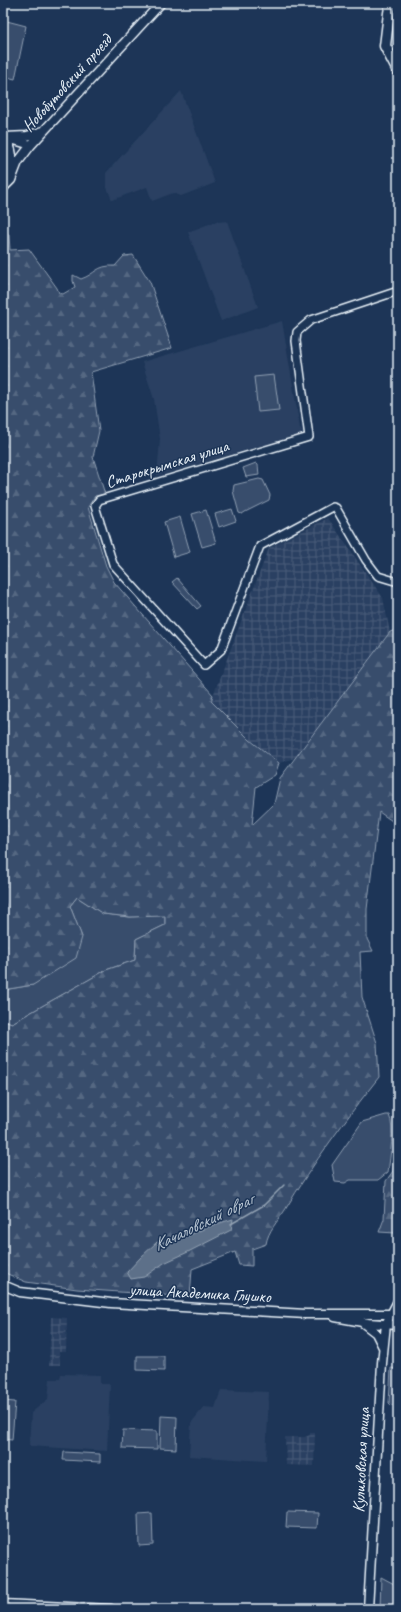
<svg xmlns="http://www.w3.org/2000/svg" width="401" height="1612" font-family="Caveat,sans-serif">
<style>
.built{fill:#2a4162}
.industrial{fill:url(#industrial-grid)}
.green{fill:#374d6c;stroke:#909fb2}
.forest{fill:url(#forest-firs);stroke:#909fb2}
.water{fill:#5d7089;stroke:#95a4b5}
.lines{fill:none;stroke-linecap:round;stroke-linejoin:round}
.stream{stroke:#95a4b5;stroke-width:1.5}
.minor-casing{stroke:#e8f1f8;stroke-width:10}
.tertiary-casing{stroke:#e8f1f8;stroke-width:11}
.secondary-casing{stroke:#e8f1f8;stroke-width:13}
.minor{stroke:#1d3557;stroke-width:7}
.tertiary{stroke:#1d3557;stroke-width:8}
.secondary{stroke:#1d3557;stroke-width:10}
.labels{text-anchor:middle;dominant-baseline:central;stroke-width:3;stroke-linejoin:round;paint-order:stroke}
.street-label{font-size:17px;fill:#e8f1f8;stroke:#1d3557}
.water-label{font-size:18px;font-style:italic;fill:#b7c4d1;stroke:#1d3557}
</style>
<defs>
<pattern id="industrial-grid" width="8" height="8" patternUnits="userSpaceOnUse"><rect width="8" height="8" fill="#2a4162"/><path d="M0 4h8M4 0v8" fill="none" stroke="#495d79"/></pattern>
<pattern id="forest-firs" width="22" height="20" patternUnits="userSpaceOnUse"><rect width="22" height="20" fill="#374d6c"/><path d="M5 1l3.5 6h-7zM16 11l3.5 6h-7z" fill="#546782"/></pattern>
</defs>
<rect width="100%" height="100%" fill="#1d3557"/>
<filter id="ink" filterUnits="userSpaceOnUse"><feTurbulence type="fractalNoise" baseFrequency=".025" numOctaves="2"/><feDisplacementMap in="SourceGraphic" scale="8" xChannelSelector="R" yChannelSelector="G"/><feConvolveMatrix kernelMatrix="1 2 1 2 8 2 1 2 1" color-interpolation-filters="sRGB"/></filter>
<g filter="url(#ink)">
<path class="built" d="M181,91L215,183L181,196L173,193L152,201L147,187L112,200L106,185V173Z
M217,221L218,222L227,221L258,307L221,321L188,232Z
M282,321L300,428L303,431L301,434L157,476L160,439L154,399L142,362Z
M61,1374L100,1375V1384H110L107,1451L29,1446L31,1413L48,1399L50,1379H60Z
M221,1390L269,1392L266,1461L189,1456L191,1423L204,1407L215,1408Z"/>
<path class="industrial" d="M328,518L383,598L390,632L295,758L279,763L250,740L211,701L269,548Z
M51,1317L67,1318L66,1352H59L60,1365H49Z
M310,1433H315L314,1466L286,1465L285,1437H305L310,1435Z"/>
<path class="green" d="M3,20L26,26L15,79L3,76Z
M274,375L279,410L258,412L254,377Z
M256,463L258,465L259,475L246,477L243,468Z
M259,479L263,480L270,495L269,500L245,512L242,514L239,513L233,491L234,485Z
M232,509L236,521L219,527L215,514Z
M206,510L216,543L202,547L192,514Z
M180,517L190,552L174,557L164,522Z
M177,578L201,606L197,609L172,582Z
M77,897L103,914L130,917L165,915V925L136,939L135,960L106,970L12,1023L3,1020V990L33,985L82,937L70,906Z
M386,1115H389C395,1127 390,1158 388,1172L378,1180H350L345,1183L335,1182L332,1165L362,1122Z
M137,1356H164V1371L137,1370Z
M391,1368L398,1369V1405H391L389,1403Z
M3,1401L15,1402L12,1440L3,1439Z
M161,1416L177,1417L176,1449L160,1448Z
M123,1430L157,1431V1449L122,1448Z
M64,1452L100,1454V1462L63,1460Z
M287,1512L318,1513L317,1528L286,1527Z
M152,1513L153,1545L139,1546L138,1514Z
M381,1577L396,1585V1601L398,1602V1609H380Z"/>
<path class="forest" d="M3,227L9,235L10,250L29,249L57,288L59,293L63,294L75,287L73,281V275L81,279C96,274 96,265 115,266L124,256L133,255L150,282L172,348L91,372L99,431L93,457L105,494L95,496L88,507L106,566L114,582L213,695L211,701L250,740L279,763L275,775L256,787L252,825L274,804L280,778L390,632L398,629V825L379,812L367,909V939L373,951L360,952L362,997L377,1043L379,1077C345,1120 313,1163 285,1210C278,1221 268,1231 266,1244L252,1249V1266L239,1265L235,1252L192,1269L190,1297L77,1289L26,1282L3,1272V1020L12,1023L106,970L135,960L136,939L165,925V916L130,917L103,914L77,897L70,906L82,937L76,958L33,985L3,990Z
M398,1126V1229L395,1233L379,1232L384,1219L386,1181L393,1171Z"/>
<path class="water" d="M233,1219L231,1230L188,1252L164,1263L144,1277L131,1279L127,1272L141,1257L157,1242H173L213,1225Z"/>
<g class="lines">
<path class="stream" d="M231,1224L264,1205L284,1185"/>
<defs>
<path id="minor" d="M398,291L311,320L297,332L296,341L309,437L99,500L95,506L113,564L204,665L221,650L260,546L333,507L336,508L366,560L378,576L398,582"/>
<path id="tertiary" d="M5,137C15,154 12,157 8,176
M5,137L27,136L43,131
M11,139L31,145
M3,188L11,180L18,162L31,145L161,3
M3,1285L20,1292L111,1303L306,1314H398
M335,1317L368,1323L398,1325
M363,1323L376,1333L383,1347
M3,1604L111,1609
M368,1609L382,1363L386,1324L398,1301"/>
<path id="secondary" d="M391,3L389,13L385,46L398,71"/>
</defs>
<use href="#minor" class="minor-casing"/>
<use href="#tertiary" class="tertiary-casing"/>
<use href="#secondary" class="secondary-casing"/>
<use href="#minor" class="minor"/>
<use href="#tertiary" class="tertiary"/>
<use href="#secondary" class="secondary"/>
</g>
</g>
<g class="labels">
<g class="street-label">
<text transform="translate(67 83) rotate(-48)">Новобутовский проезд</text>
<text transform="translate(167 464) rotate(-17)">Старокрымская улица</text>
<text transform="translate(200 1293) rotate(3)">улица Академика Глушко</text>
<text transform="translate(361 1460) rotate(-87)">Куликовская улица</text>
</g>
<g class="water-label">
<text transform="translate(203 1222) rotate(-26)">Качаловский овраг</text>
</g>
</g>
<rect width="401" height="1612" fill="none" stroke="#1d3557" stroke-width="16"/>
<rect x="8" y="8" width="385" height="1596" fill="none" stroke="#e8f1f8" stroke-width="1.5" filter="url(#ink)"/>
</svg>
